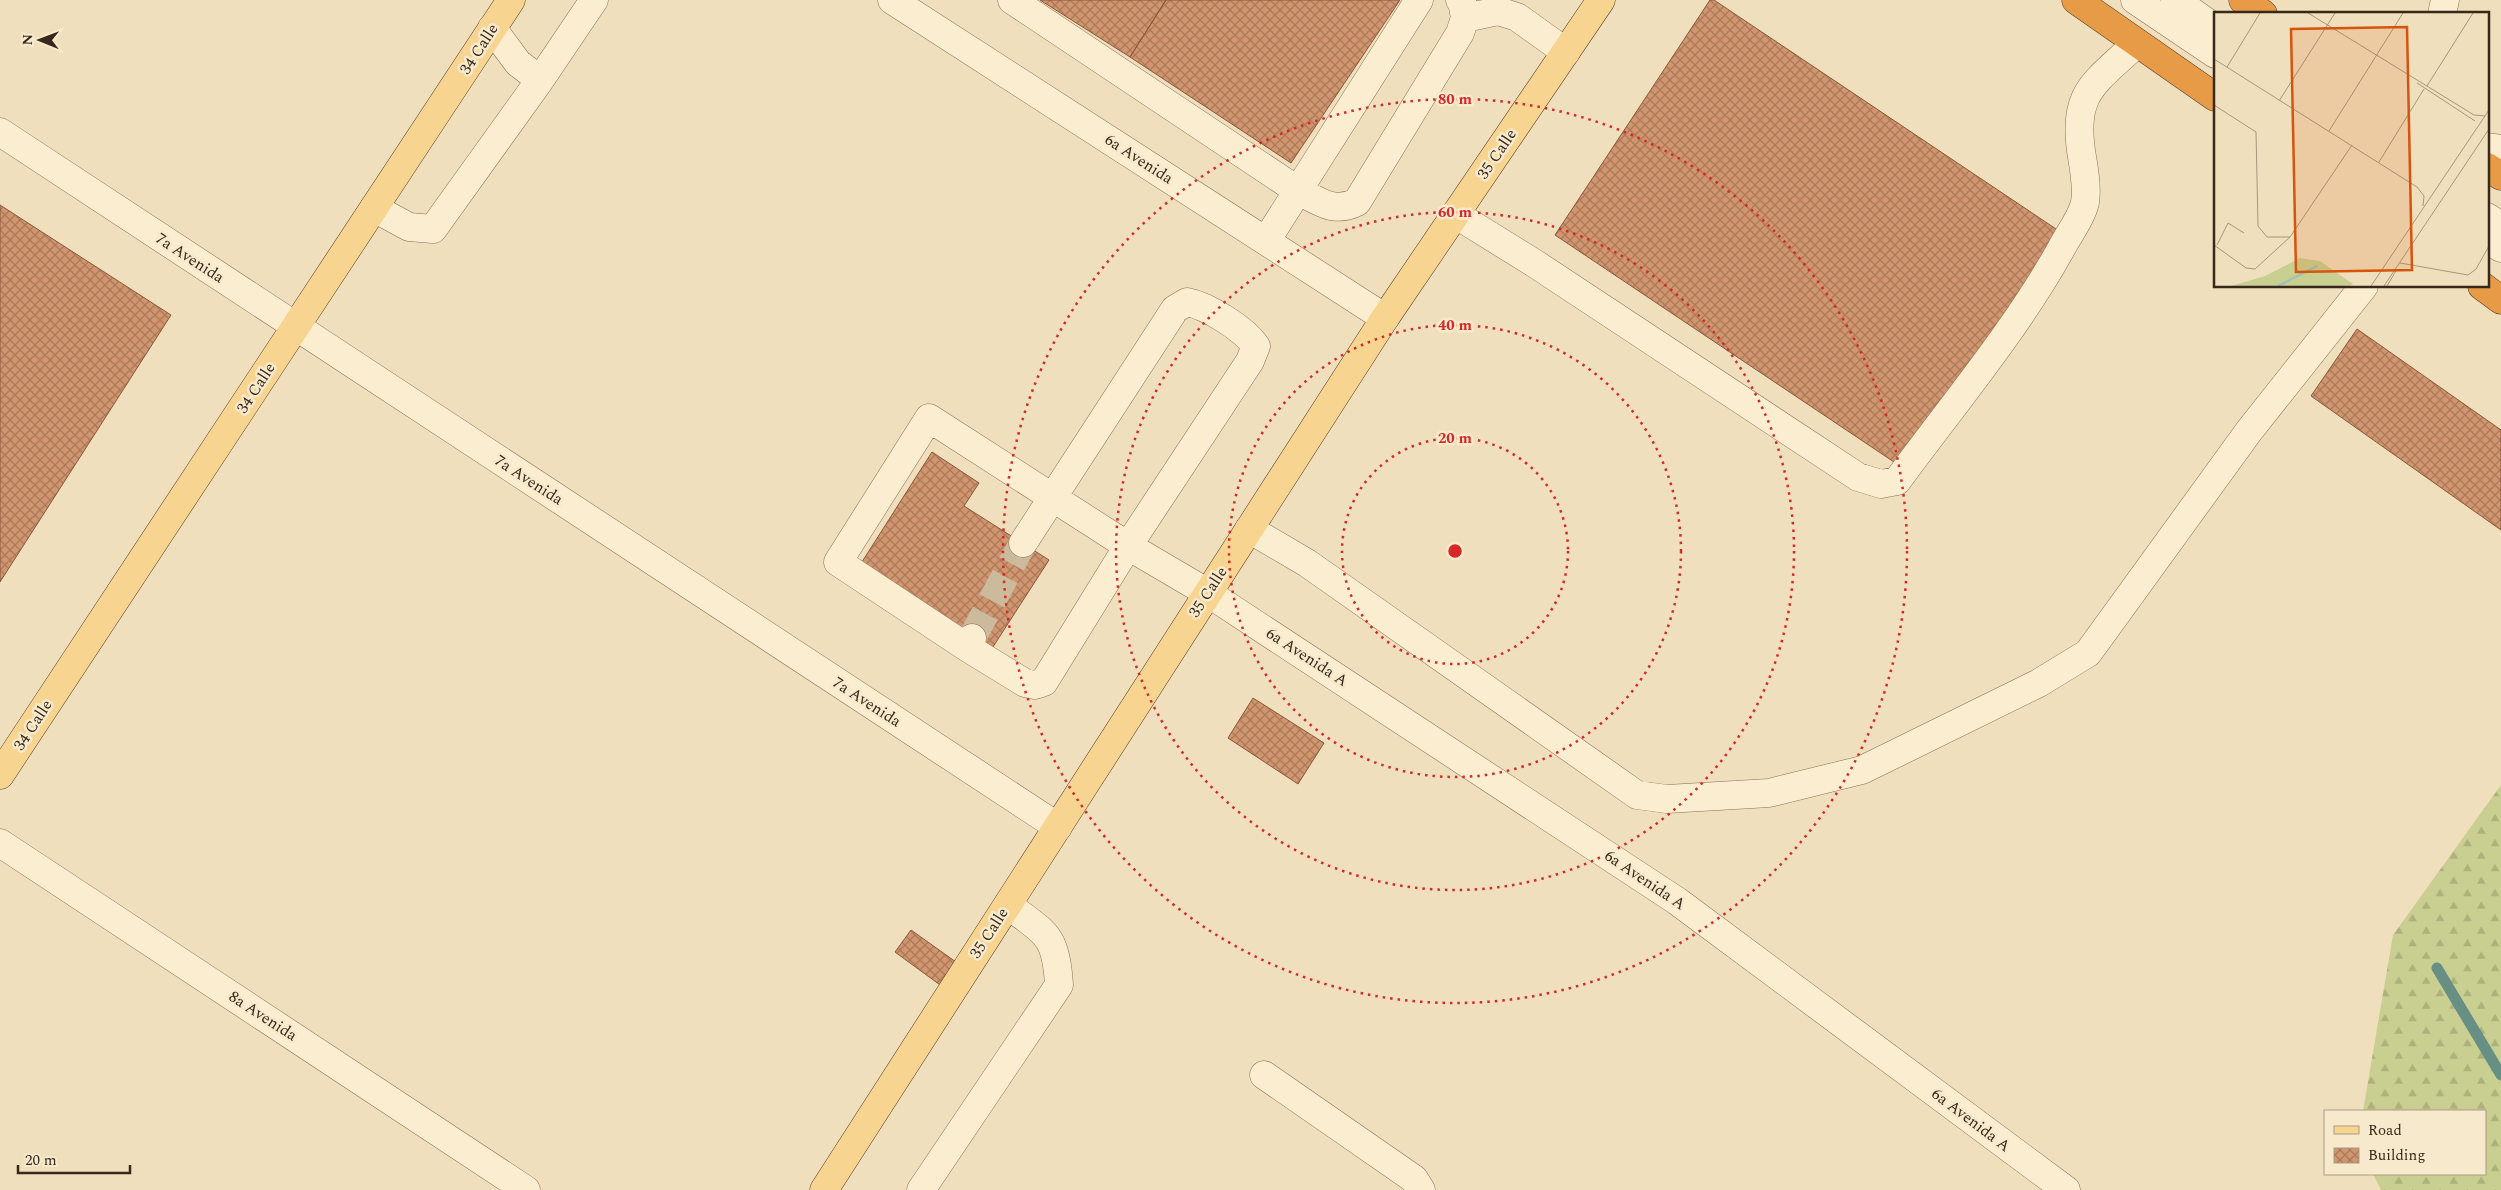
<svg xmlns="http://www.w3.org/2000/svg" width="2501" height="1190" font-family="Spectral,serif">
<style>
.forest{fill:url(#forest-firs)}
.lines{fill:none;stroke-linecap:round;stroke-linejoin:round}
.stream{stroke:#688f84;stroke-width:11}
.building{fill:url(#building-cross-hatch);stroke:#8a5739}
.minor-tunnel{stroke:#cbba9c;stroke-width:28;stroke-dasharray:28 14;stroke-linecap:butt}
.minor-casing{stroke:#896f55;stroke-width:29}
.major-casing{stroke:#563d2a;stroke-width:29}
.highway-casing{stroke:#563d2a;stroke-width:29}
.minor{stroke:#fbedd0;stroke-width:28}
.major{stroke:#f7d490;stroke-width:28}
.highway{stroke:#e79b46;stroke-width:28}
.ring{fill:none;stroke:#d62828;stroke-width:2.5;stroke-dasharray:2.5 5}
.labels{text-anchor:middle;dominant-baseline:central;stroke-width:5;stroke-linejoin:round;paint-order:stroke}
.street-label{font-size:16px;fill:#37281b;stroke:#f7eacc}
.inset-river{fill:none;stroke:#a1c1b7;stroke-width:2.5}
.inset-road{fill:none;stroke:#a6967c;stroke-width:1}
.view{fill:#d6540e;fill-opacity:0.15;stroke:#d6540e;stroke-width:2.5}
.inset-edge{fill:none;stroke:#37281b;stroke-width:2.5}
.centre{fill:#d62828;stroke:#f7eacc;stroke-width:2.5}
.ring-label{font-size:15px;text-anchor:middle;font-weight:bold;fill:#d62828;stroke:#f7eacc;stroke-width:5;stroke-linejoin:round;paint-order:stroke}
</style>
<defs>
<pattern id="forest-firs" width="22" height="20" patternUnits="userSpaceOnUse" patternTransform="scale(1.25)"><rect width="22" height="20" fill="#c9cf90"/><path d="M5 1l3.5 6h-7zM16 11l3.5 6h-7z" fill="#adb27c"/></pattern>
<pattern id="building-cross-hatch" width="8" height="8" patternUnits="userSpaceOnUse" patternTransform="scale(1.25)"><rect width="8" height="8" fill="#d1956f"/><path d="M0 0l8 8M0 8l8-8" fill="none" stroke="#aa7a5a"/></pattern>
</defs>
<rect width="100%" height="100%" fill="#f0dfbc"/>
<path class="forest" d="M2501,785V1190H2381L2373,1174H2485V1111H2363L2393,935Z"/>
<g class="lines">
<path class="stream" d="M2437,968L2501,1075"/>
</g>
<path class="building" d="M1040,0H1166L1130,57Z
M1166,0H1400L1291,163L1130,57Z
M1710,0H1714L2059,231L1903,468L1555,235Z
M0,205L171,315L0,582Z
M2357,329L2501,430V530L2311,396Z
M932,452L979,483L964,506L1049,560L991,650L860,565Z
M1253,698L1324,743L1298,784L1228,738Z
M911,930L963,967L947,990L895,952Z"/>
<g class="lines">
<path class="minor-tunnel" d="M972,638L1023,543"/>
<defs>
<path id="minor" d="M892,0L1385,318
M1012,0L1297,190C1319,201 1333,214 1357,202L1460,33L1465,18L1462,1L1460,0
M2135,0L2215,54
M2175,0L2215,28
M2442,14L2445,0
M1465,18L1498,11L1517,17L1566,52
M540,80L594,0
M0,132L1058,827
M2487,147L2501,149
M374,208L409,227L433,229L540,80L518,63L492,28
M1455,214L1534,263L1858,477L1881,484L1897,481C1952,406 2016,330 2061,249C2068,235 2080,220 2084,206C2088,195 2084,168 2082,157C2071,92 2094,84 2137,43
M2487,217L2501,226
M2487,239L2501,248
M1266,241L1419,0
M1249,529L1307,563L1637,795L1667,799L1769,793L1862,770L2039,683L2088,653L2249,431L2364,286
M972,638L968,648L1025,683L1035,685L1044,682L1128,546L1250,361L1256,346C1244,329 1208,306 1187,302L1175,309L1023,543
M968,648L838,562L929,418L1128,546L1208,593L1677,901L2066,1190
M0,843L526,1190
M1264,1075L1414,1179L1421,1190
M921,1190L1059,985C1056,934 1046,934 1008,905"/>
<path id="major" d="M0,775L511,0
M824,1190L1385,318L1601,0"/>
<path id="highway" d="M2076,0L2215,97
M2243,0L2263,14
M2487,167L2501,176
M2482,286L2501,300"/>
</defs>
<use href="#minor" class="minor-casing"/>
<use href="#major" class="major-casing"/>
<use href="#highway" class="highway-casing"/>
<use href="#minor" class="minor"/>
<use href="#major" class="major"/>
<use href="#highway" class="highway"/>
</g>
<g class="ring">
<circle cx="1455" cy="551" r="113"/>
<circle cx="1455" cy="551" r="226"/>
<circle cx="1455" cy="551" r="339"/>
<circle cx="1455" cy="551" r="452"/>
</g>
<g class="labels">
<g class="street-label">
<text transform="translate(479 49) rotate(-57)">34 Calle</text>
<text transform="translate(1497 154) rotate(-56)">35 Calle</text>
<text transform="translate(1139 159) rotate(33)">6a Avenida</text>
<text transform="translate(190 258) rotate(33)">7a Avenida</text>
<text transform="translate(256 388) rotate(-57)">34 Calle</text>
<text transform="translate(529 480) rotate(33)">7a Avenida</text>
<text transform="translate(1208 592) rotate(-57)">35 Calle</text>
<text transform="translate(1307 657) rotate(33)">6a Avenida A</text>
<text transform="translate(867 702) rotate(33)">7a Avenida</text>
<text transform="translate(33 725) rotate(-57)">34 Calle</text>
<text transform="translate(1645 880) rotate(34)">6a Avenida A</text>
<text transform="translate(989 933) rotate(-57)">35 Calle</text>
<text transform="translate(263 1016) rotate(33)">8a Avenida</text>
<text transform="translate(1971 1120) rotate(37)">6a Avenida A</text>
</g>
</g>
<g transform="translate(2214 12)">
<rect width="275" height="275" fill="#f0dfbc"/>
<path d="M86,246L106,249L139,272L136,274H17L51,264Z" fill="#c9cf90"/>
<path class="inset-river" d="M64,274L103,254"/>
<path class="inset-road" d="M94,1L260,103L271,104M0,47L203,175L210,184L209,194M13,55L46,1M203,71L261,109M213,74L259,1M65,89L121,1M0,93L42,120L44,214L53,225H76M115,119L189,1M165,150L210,77M0,233L32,256L41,257L76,225L138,133M3,233L14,211L30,221M186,251L254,263L262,257L275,234M157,274L275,98M170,274L275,117M173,274L183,257"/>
<path class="view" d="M193,15L198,258L82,260L77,17Z"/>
<rect width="275" height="275" class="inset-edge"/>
</g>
<circle cx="1455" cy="551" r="8" class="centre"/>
<g class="ring-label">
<text x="1455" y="104">80 m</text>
<text x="1455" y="217">60 m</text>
<text x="1455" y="330">40 m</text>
<text x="1455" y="443">20 m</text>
</g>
<rect x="2324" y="1110" width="162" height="65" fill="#f7eacc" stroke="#aa9c85"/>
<rect x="2334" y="1126" width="25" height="8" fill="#f7d490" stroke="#aa9c85"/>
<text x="2368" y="1135" font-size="15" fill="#37281b">Road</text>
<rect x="2334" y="1148" width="25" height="15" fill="url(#building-cross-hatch)" stroke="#aa9c85"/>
<text x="2368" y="1160" font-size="15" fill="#37281b">Building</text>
<g transform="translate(40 40) rotate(271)" stroke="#f7eacc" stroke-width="4" paint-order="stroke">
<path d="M0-4L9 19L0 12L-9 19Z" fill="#37281b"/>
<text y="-8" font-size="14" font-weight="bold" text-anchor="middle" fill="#37281b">N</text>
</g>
<path d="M18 1165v8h112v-8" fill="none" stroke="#37281b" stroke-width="2.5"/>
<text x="25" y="1165" font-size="15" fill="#37281b" stroke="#f7eacc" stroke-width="4" paint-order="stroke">20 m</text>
</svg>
